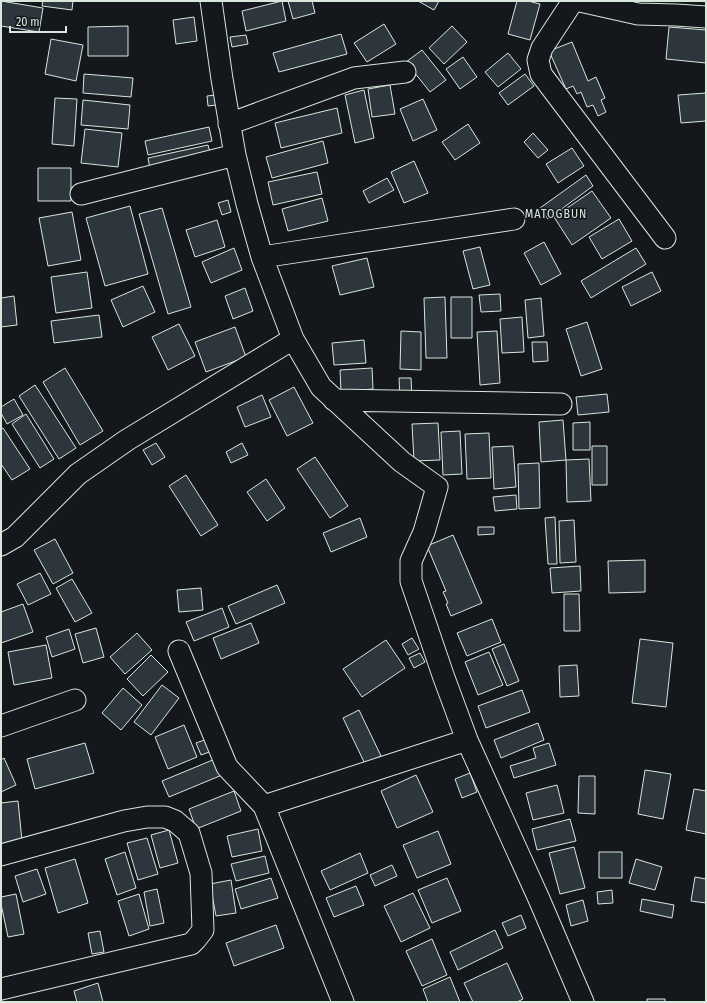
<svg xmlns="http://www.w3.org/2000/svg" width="707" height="1003" font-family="'Fira Sans Condensed',sans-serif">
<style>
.building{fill:#2c363c;stroke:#d8e6dc}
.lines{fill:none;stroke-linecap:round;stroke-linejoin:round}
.minor-casing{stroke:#d8e6dc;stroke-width:23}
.minor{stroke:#14181c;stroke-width:21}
.labels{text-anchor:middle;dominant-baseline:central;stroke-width:3;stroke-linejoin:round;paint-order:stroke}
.quarter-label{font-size:12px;letter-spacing:1px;fill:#d8e6dc;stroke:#14181c}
</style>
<rect width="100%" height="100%" fill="#14181c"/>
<path class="building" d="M1,1L43,8L39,32L1,26Z
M43,1H73L72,10L42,6Z
M282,1L286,21L246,31L242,11Z
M288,1H312L315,13L293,19Z
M418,1H439L434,10Z
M517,1H528L540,4L530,40L508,34Z
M194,17L197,41L176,44L173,20Z
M384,24L396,44L367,62L354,43Z
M128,26V56H88V27Z
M452,26L467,42L444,64L429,48Z
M669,27L706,30V63L666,59Z
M341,34L347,54L279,72L273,53Z
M246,35L248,44L232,47L230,37Z
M51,39L83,45L76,81L45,74Z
M572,42L588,81L596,77L605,98L601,100L606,112L598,116L593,105L587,107L581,92L577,94L573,86L566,89L549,51Z
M422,50L446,80L430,92L406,62Z
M508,53L521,69L498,87L485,72Z
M463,57L477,77L460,89L446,69Z
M84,74L133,78L131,97L83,93Z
M525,74L534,86L508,105L499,93Z
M390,85L395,114L372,117L368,89Z
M364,90L374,138L355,143L345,95Z
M706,93V121L681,123L678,95Z
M215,95L216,105L208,106L207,96Z
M55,98L77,99L74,146L52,144Z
M423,99L437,130L413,141L400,109Z
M83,100L130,105L128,129L81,125Z
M337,108L342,133L281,148L275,123Z
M468,124L480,143L455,160L442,142Z
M209,127L212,141L148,155L145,141Z
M85,129L122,133L118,167L81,163Z
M533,133L548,150L538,158L524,142Z
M323,141L328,163L272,178L266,157Z
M208,145L212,160L151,174L148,158Z
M572,148L584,166L558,183L546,164Z
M414,161L428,193L404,203L391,172Z
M38,168H71V201H38Z
M317,172L322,194L273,205L268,182Z
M586,175L593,186L548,219L540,208Z
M387,178L394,190L369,203L363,191Z
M592,191L611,218L572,245L554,217Z
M322,198L328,221L288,231L282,209Z
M228,200L231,212L222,215L218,203Z
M130,206L148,274L105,286L86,218Z
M162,208L191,307L168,314L139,214Z
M72,212L81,260L48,266L39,218Z
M619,219L632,241L602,259L589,237Z
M217,220L225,247L195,257L186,230Z
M544,242L561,274L541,285L524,253Z
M480,247L490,285L473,289L463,251Z
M234,248L242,270L211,283L202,262Z
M636,248L646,264L591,298L581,281Z
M367,258L374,287L340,295L332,266Z
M87,272L92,308L56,313L51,277Z
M652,272L661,291L631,306L622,287Z
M143,286L155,312L123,327L111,300Z
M245,288L253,311L233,319L225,296Z
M500,294L501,311L481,312L479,295Z
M14,296L17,325L1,327V298Z
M445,297L447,358H426L424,298Z
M451,297H472V338H451Z
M541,298L544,336L528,338L525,300Z
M99,315L102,337L54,343L51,321Z
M522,317L524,352L502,353L500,319Z
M587,322L602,369L581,376L566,329Z
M179,324L195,356L168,370L152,337Z
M235,327L246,357L206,372L195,342Z
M401,331L421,332V370L400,369Z
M497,331L500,383L480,385L477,332Z
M364,340L366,363L334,365L332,343Z
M532,342H547L548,361L533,362Z
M65,368L103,431L80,445L43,382Z
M372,368L373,389L341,392L340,370Z
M399,378H411L412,398L400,399Z
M35,385L76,448L59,459L19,396Z
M294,387L313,423L287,436L269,400Z
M607,394L609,412L578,415L576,397Z
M262,395L271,417L245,427L237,407Z
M14,399L23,415L7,424L1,413V407Z
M26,414L54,459L40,468L12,424Z
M563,420L566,460L541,462L539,422Z
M590,422V450H573V423Z
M438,423L440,460L414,461L412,424Z
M3,428L30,469L12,480L1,464V429Z
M460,431L462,474L443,475L441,432Z
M489,433L491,478L467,479L465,434Z
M156,443L165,457L152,465L143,450Z
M242,443L248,455L231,463L226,452Z
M513,446L516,487L494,489L492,447Z
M592,446H607V485H592Z
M315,457L348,506L330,518L297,469Z
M589,459L591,501L567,502L566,460Z
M539,463L540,508L519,509L518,464Z
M186,475L218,525L201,536L169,486Z
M266,479L285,508L267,521L247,492Z
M516,495L517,509L495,511L493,497Z
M555,517L557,564H548L545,518Z
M360,518L367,537L331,552L323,533Z
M574,520L576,562L560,563L559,521Z
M478,527H494V534L478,535Z
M453,535L482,603L451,616L446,604L448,603L443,592L446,591L427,546Z
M55,539L73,573L53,584L34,550Z
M645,560V592L609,593L608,561Z
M580,566L581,591L552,593L550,568Z
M40,573L51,594L28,605L17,584Z
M72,579L92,613L75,622L56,588Z
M277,585L285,603L236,624L228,606Z
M201,588L203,610L179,612L177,590Z
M564,594H579L580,631H564Z
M23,604L33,632L1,643V612Z
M222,608L229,627L194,641L186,622Z
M492,619L501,642L467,656L457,633Z
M251,623L259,643L221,659L213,638Z
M96,628L104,657L83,663L75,634Z
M69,629L75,649L52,657L46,637Z
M137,633L152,650L125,674L110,657Z
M412,638L419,649L408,655L402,644Z
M640,639L673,643L666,707L632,703Z
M386,640L405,668L362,697L343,669Z
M504,644L519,681L507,686L492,649Z
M46,645L52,678L14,685L8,652Z
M489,652L503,685L478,695L465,662Z
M420,653L425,662L414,668L409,658Z
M151,655L168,672L143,696L127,679Z
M577,665L579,696L560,697L559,666Z
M162,685L179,698L151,735L134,722Z
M123,688L142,705L121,730L102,713Z
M522,690L530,712L486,728L478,706Z
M359,710L381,756L365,764L343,718Z
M538,723L544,740L501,758L494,740Z
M184,725L197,757L168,769L155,737Z
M207,739L212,751L201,755L196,743Z
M85,743L94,773L35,789L27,759Z
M549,743L556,765L514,778L510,766L536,758L533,748Z
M4,758L16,785L1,792V760Z
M215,759L222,775L169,797L162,781Z
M645,770L671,774L663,819L638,814Z
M470,773L477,792L462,798L455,779Z
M416,775L433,812L397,828L381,791Z
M579,776H595V814L578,813Z
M557,785L564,813L533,820L526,793Z
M694,789L706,791V834L686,830Z
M234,791L241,811L196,829L189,809Z
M18,801L22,841L1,844V803Z
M570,819L576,841L537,850L532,829Z
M258,829L262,851L232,857L227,836Z
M169,830L178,863L160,868L151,835Z
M438,831L451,864L417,878L403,845Z
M147,838L158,874L138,880L127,843Z
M574,847L585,888L560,894L549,853Z
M125,852L136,888L117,895L105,859Z
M599,852H622V878H599Z
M360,853L368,873L330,890L321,871Z
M265,856L269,873L236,881L231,864Z
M75,859L88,903L58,913L45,868Z
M636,859L662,867L655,890L629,883Z
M392,865L397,876L375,886L370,875Z
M37,869L46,894L23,902L15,876Z
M695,877L706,879V903L691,901Z
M271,878L278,898L241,909L235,889Z
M447,878L461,911L432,923L418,890Z
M231,880L236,913L216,916L210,884Z
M356,886L364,905L334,917L326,898Z
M157,889L164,923L150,926L144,892Z
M612,890L613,903L598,904L597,892Z
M413,893L430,928L401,942L384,906Z
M16,894L24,934L8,937L1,904V897Z
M139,894L149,929L129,936L118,901Z
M642,899L674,905L672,918L640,911Z
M583,900L588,921L571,926L566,905Z
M521,915L526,928L508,936L502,923Z
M276,925L284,948L234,966L226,943Z
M495,930L503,948L458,970L450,952Z
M100,931L104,952L92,954L88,933Z
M432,939L447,975L422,986L406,951Z
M507,963L523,999L517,1002H473L464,983Z
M450,977L460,1002H428L423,989Z
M98,983L103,1002H77L74,991Z
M647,999H665V1002H647Z"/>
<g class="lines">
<defs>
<path id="minor" d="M211,1L222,79L235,155L247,204L262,257L293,339L321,387L402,462L437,487L424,532L411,561V581L443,675L467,740L539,899L583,1002
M573,1L542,48L538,60L541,74L665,238
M580,1L638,14L676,15L706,17
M229,124L354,78L405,72
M81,194L235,155
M262,257L514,219
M334,400L561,404
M1,545L15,537L78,474L127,440L293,339
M179,651L227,767L264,806L343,1002
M1,726L75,700
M264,806L467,740
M1,855L124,821L147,817H165L175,821L189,833L201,873L203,930L196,939L191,944L1,989"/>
</defs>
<use href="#minor" class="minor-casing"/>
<use href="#minor" class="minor"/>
</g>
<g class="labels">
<g class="quarter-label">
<text x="556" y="214">MATOGBUN</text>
</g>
</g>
<rect width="707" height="1003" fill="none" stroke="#d8e6dc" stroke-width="4"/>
<path d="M10 26v6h56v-6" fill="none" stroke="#d8e6dc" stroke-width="2"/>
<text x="16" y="26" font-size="12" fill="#d8e6dc" stroke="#14181c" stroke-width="3" paint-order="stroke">20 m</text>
</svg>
